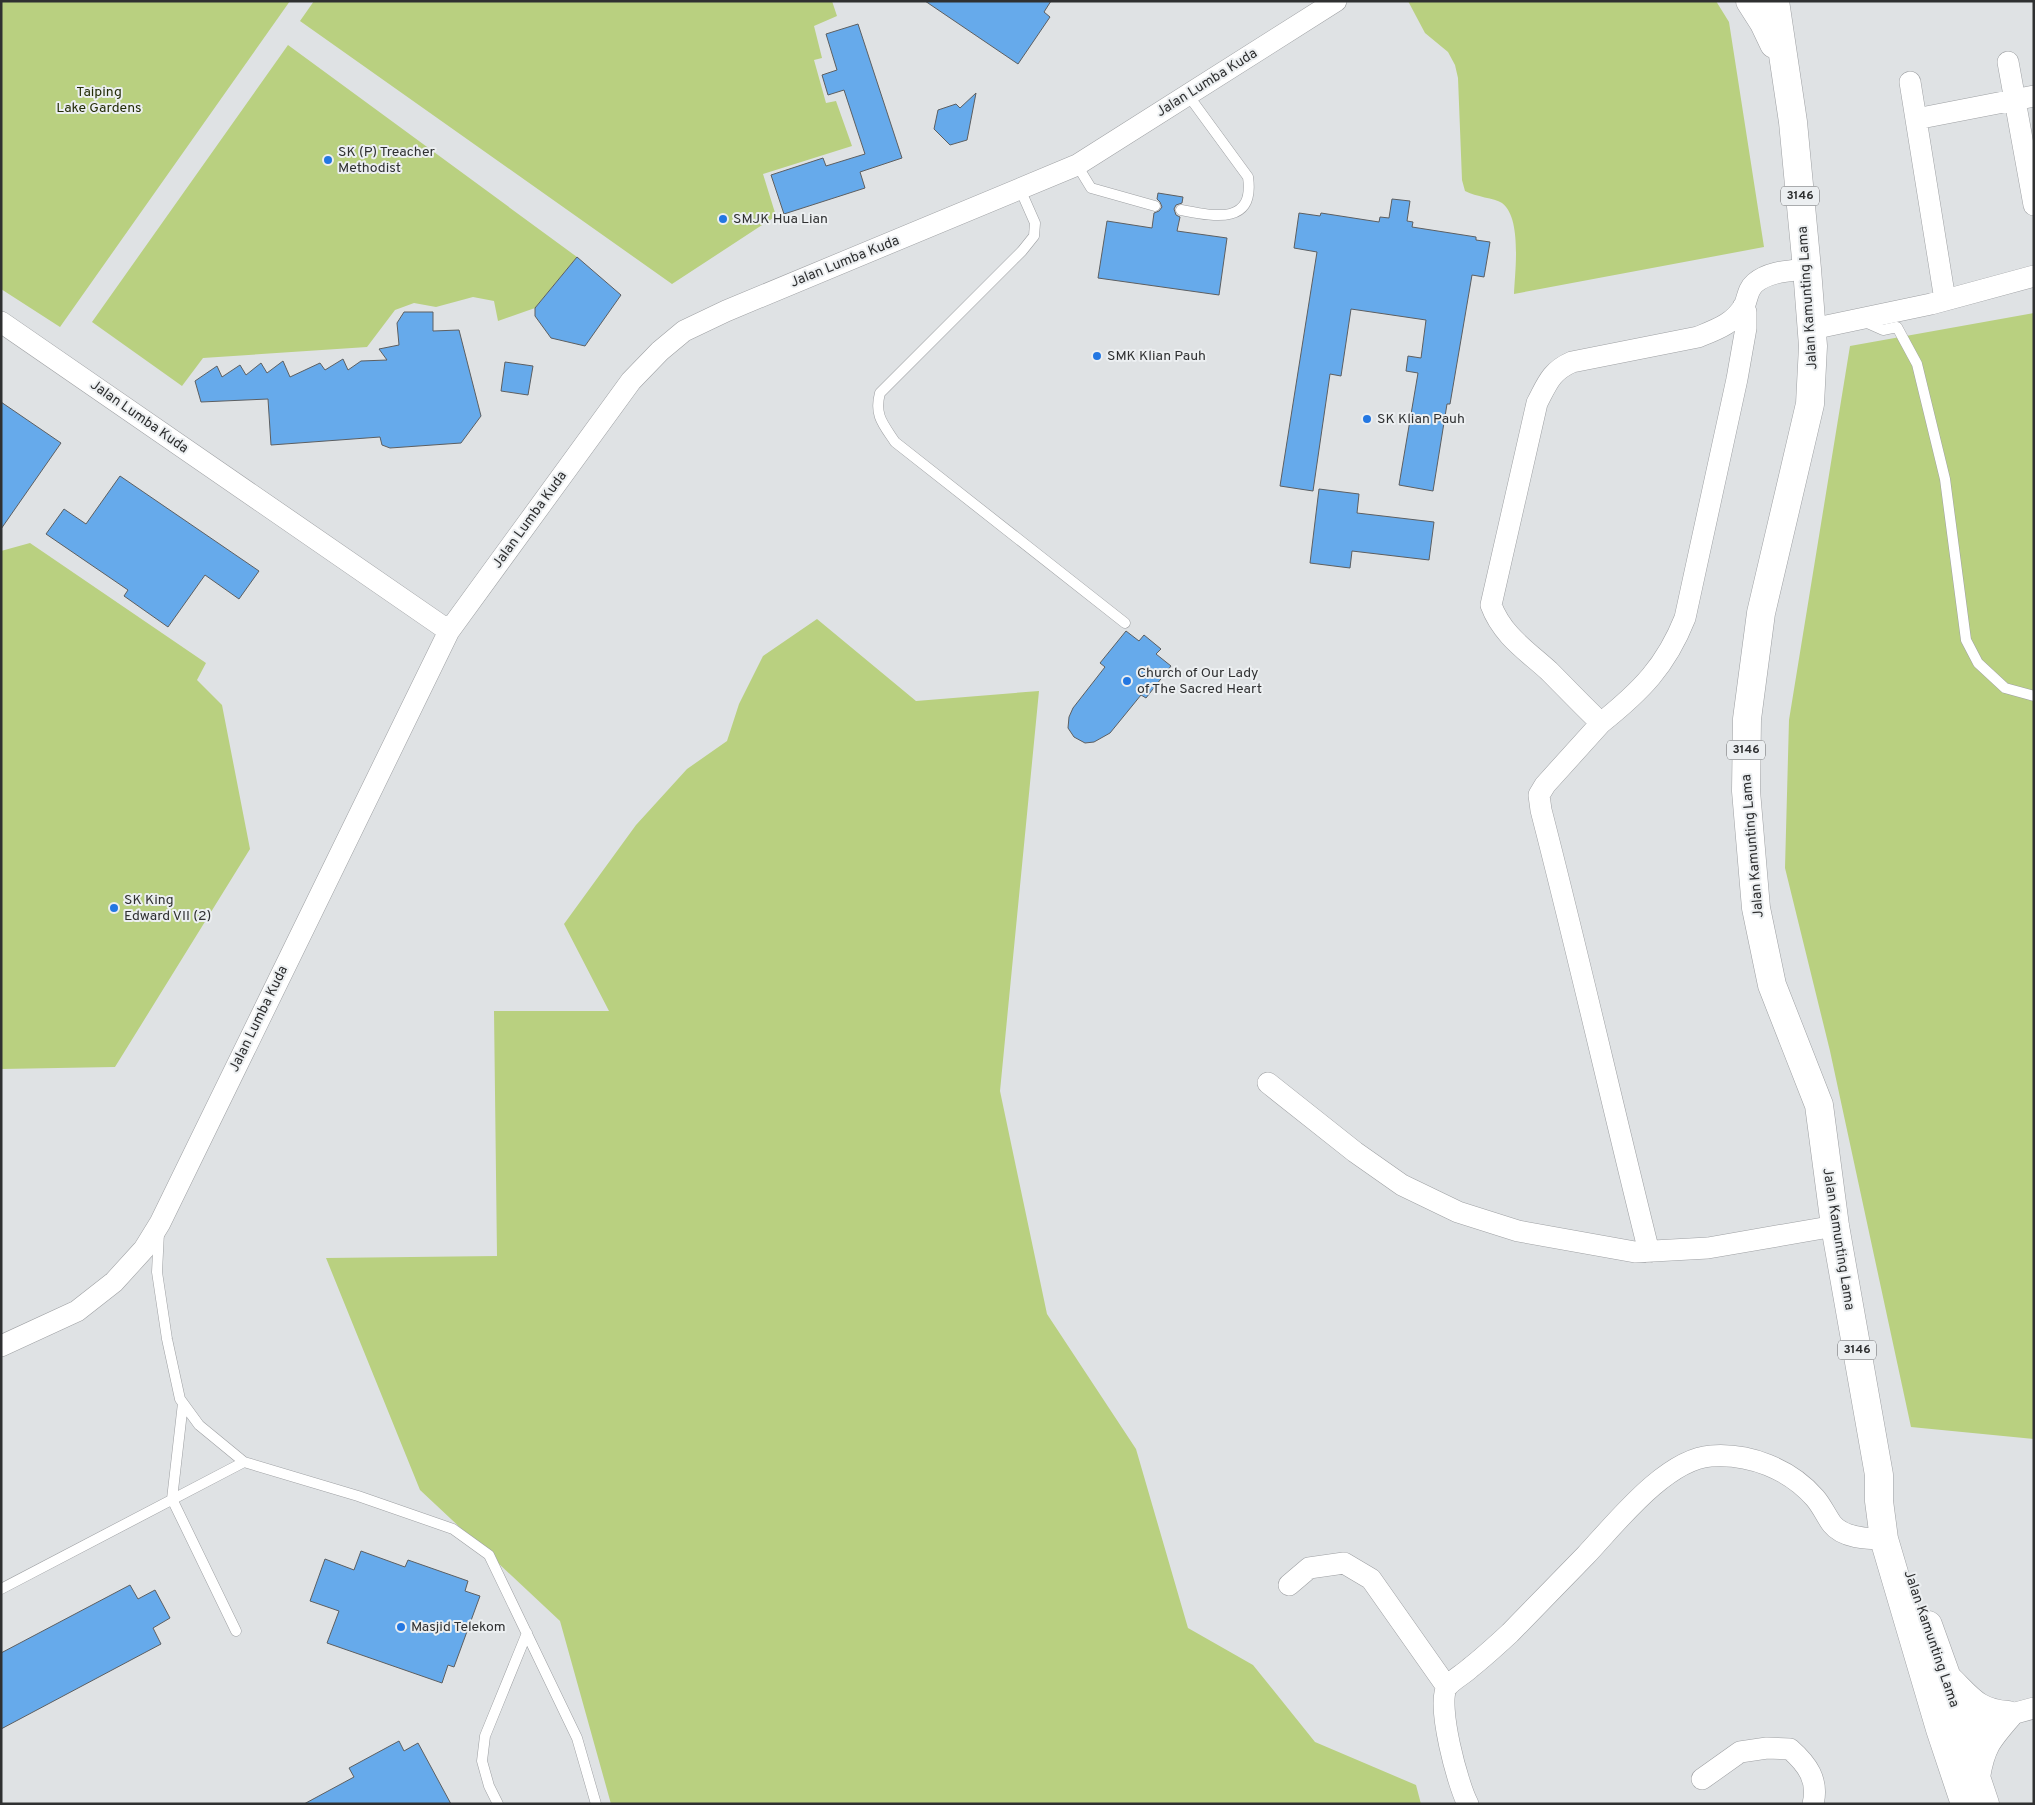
<svg xmlns="http://www.w3.org/2000/svg" width="2035" height="1805" font-family="Overpass,sans-serif">
<style>
.green{fill:#b9d080}
.building{fill:#66aaeb;stroke:#5d5f61}
.lines{fill:none;stroke-linecap:round;stroke-linejoin:round}
.lane-casing{stroke:#9ea0a3;stroke-width:11}
.street-casing{stroke:#9ea0a3;stroke-width:22}
.primary-casing{stroke:#9ea0a3;stroke-width:29}
.lane{stroke:#fff;stroke-width:10}
.street{stroke:#fff;stroke-width:21}
.primary{stroke:#fff;stroke-width:28}
.poi-dot{fill:#2377e2;stroke:#eceff1;stroke-width:2}
.labels{text-anchor:middle;dominant-baseline:central;stroke-width:4;stroke-linejoin:round;paint-order:stroke}
.shield{fill:#eceff1;stroke:#68696b;stroke-width:1}
.shield-label{font-size:12px;font-weight:bold;fill:#2f3031}
.street-label{font-size:14px;fill:#2f3031;stroke:#eceff1}
.park-label{font-size:14px;fill:#242d07;stroke:#eceff1}
.poi-label{font-size:14px;fill:#2f3031;stroke:#eceff1;text-anchor:start}
</style>
<rect width="100%" height="100%" fill="#dfe2e4"/>
<path class="green" d="M1,1H290L60,327L1,289Z
M314,1H832L837,16L814,26L822,58L814,60L826,103L836,101L852,146L763,174L776,216L672,284L300,21Z
M1408,1H1716L1729,22L1764,247L1514,294C1515,271 1522,218 1502,203C1494,198 1476,197 1465,191L1462,180L1458,78L1455,65L1448,52L1425,33Z
M288,45L577,257L535,308L498,321L494,301L473,297L436,307L414,303L395,310L367,347L203,358L182,386L92,322Z
M2034,313V1439L1911,1427L1830,1051L1785,868L1789,720L1850,346Z
M30,543L206,663L197,680L222,705L250,849L115,1067L1,1069V551Z
M817,619L916,701L1039,691L1000,1091L1047,1314L1136,1449L1188,1628L1253,1665L1315,1742L1416,1785L1421,1804H611L560,1621L420,1490L326,1258L497,1256L494,1011H609L564,924L636,825L687,769L727,741L739,704L763,656Z"/>
<path class="building" d="M925,1H1051L1044,12L1050,17L1018,64Z
M858,24L902,158L860,172L865,188L784,214L771,175L823,158L826,166L865,154L844,90L828,95L822,75L837,70L826,34Z
M976,93L967,140L950,145L934,129L938,110L956,104L960,108Z
M1158,193L1183,197L1182,203L1176,205L1174,209L1176,215L1180,217L1177,231L1227,238L1219,295L1098,278L1107,221L1152,228L1154,213L1159,211L1162,207L1160,202L1157,199Z
M1392,199L1410,201L1407,221L1413,222L1412,227L1476,237V240L1490,242L1484,277L1472,275L1450,404H1447L1433,491L1399,485L1418,373L1406,371L1408,356L1421,358L1426,320L1351,309L1341,376L1330,374L1313,491L1280,486L1317,252L1294,248L1299,213L1320,216L1321,213L1379,222L1380,217L1389,218Z
M577,257L621,295L585,346L551,338L535,316V308Z
M404,312H433V331L459,330L481,416L461,443L390,448L382,445L380,437L271,445L268,399L201,402L195,381L217,366L222,377L240,365L246,375L261,363L267,373L283,361L290,377L320,363L325,370L343,359L348,370L361,361L387,360L379,349L399,345L397,323Z
M505,362L533,366L528,395L501,391Z
M1,402L61,443L1,529Z
M120,476L259,571L239,599L205,575L168,627L124,596L128,590L46,534L64,509L86,524Z
M1319,489L1359,494L1357,513L1434,522L1429,560L1352,551L1350,568L1310,563Z
M1126,631L1139,641L1144,635L1161,649L1156,654L1171,666L1146,698L1141,695L1110,733L1094,742L1085,743L1074,737L1068,728L1069,717L1073,708L1105,667L1100,663Z
M361,1551L405,1567L408,1560L468,1581L465,1591L480,1596L454,1667L448,1665L442,1683L327,1643L339,1611L310,1601L325,1559L354,1570Z
M130,1585L138,1599L155,1590L170,1618L153,1628L161,1644L1,1729V1653Z
M399,1741L404,1751L418,1743L451,1804H304L354,1777L349,1768Z"/>
<g class="lines">
<defs>
<path id="lane" d="M1077,165L1091,188L1155,206
M1020,189L1035,223L1034,236L1022,251L880,393C874,415 883,424 895,442L1125,623
M1181,210C1213,216 1255,226 1248,177L1188,95
M1865,322L1883,330L1897,327L1917,364L1945,479L1966,640L1978,663L2005,688L2034,696
M183,1403L172,1499L236,1631
M244,1462L358,1496L453,1529L489,1555L577,1738L596,1804
M1,1589L244,1462L199,1425L180,1399L167,1339L157,1272L159,1232
M498,1804L489,1786L482,1761L485,1736L527,1633"/>
<path id="street" d="M2008,62L2034,205
M1910,82L1945,300
M1916,119L2034,96
M1,322L449,631
M1812,329L1931,304L2034,276
M1601,723C1641,691 1666,666 1685,618L1737,379L1746,328V312L1743,307
M1268,1083L1355,1152L1402,1185L1458,1212L1518,1231L1635,1252L1708,1248L1835,1226
M1649,1252C1612,1104 1579,957 1541,810L1539,795L1545,785L1601,723C1583,706 1566,688 1549,671C1527,651 1502,635 1491,605L1537,403C1547,384 1551,371 1572,362L1698,337C1718,329 1735,323 1745,304C1748,296 1748,289 1755,283C1769,271 1790,271 1807,269
M1,1346L77,1311L114,1282L144,1249L160,1223L449,631L631,381L660,351L684,331L726,311L1077,165L1336,1
M1289,1585L1309,1568L1344,1563L1371,1579L1447,1687
M1962,1735L2008,1715L2034,1708
M1702,1779L1740,1752L1767,1748L1790,1749C1807,1764 1819,1780 1813,1804
M1468,1804C1458,1786 1436,1704 1447,1687C1452,1680 1464,1674 1470,1668C1484,1657 1497,1645 1510,1633C1535,1607 1561,1581 1586,1555C1616,1523 1666,1459 1711,1456C1749,1453 1790,1469 1815,1498C1822,1506 1826,1516 1832,1524C1843,1538 1867,1539 1884,1539"/>
<path id="primary" d="M1750,1L1764,23L1774,44
M1775,1L1793,122L1807,269L1813,346L1810,404L1761,613L1747,719L1746,791L1756,908L1772,985L1819,1105L1835,1226L1879,1475V1501L1884,1539L1940,1729L1965,1804
M1928,1625L1947,1678L1962,1735L1985,1804
M1947,1678C1969,1699 1976,1713 2008,1715
M1976,1777C1981,1746 1988,1738 2008,1715"/>
</defs>
<use href="#lane" class="lane-casing"/>
<use href="#street" class="street-casing"/>
<use href="#primary" class="primary-casing"/>
<use href="#lane" class="lane"/>
<use href="#street" class="street"/>
<use href="#primary" class="primary"/>
</g>
<g class="poi-dot">
<circle cx="328" cy="160" r="5"/>
<circle cx="723" cy="219" r="5"/>
<circle cx="1097" cy="356" r="5"/>
<circle cx="1367" cy="419" r="5"/>
<circle cx="1127" cy="681" r="5"/>
<circle cx="114" cy="908" r="5"/>
<circle cx="401" cy="1627" r="5"/>
</g>
<g class="labels">
<g class="shield">
<rect x="1781" y="186.5" width="38" height="19" rx="4"/>
<rect x="1727" y="740.5" width="38" height="19" rx="4"/>
<rect x="1838" y="1340.5" width="38" height="19" rx="4"/>
</g>
<g class="shield-label">
<text x="1800" y="196">3146</text>
<text x="1746" y="750">3146</text>
<text x="1857" y="1350">3146</text>
</g>
<g class="street-label">
<text transform="translate(1207 83) rotate(-32)">Jalan Lumba Kuda</text>
<text transform="translate(845 262) rotate(-22)">Jalan Lumba Kuda</text>
<text transform="translate(1808 298) rotate(-94)">Jalan Kamunting Lama</text>
<text transform="translate(139 417) rotate(35)">Jalan Lumba Kuda</text>
<text transform="translate(530 520) rotate(-54)">Jalan Lumba Kuda</text>
<text transform="translate(1753 846) rotate(-95)">Jalan Kamunting Lama</text>
<text transform="translate(259 1019) rotate(-64)">Jalan Lumba Kuda</text>
<text transform="translate(1838 1239) rotate(81)">Jalan Kamunting Lama</text>
<text transform="translate(1931 1639) rotate(71)">Jalan Kamunting Lama</text>
</g>
<g class="park-label">
<text x="99" y="92">Taiping<tspan x="99" dy="16">Lake Gardens</tspan></text>
</g>
<g class="poi-label">
<text x="338" y="152">SK (P) Treacher<tspan x="338" dy="16">Methodist</tspan></text>
<text x="733" y="219">SMJK Hua Lian</text>
<text x="1107" y="356">SMK Klian Pauh</text>
<text x="1377" y="419">SK Klian Pauh</text>
<text x="1137" y="673">Church of Our Lady<tspan x="1137" dy="16">of The Sacred Heart</tspan></text>
<text x="124" y="900">SK King<tspan x="124" dy="16">Edward VII (2)</tspan></text>
<text x="411" y="1627">Masjid Telekom</text>
</g>
</g>
<rect width="2035" height="1805" fill="none" stroke="#2f3031" stroke-width="5"/>
</svg>
